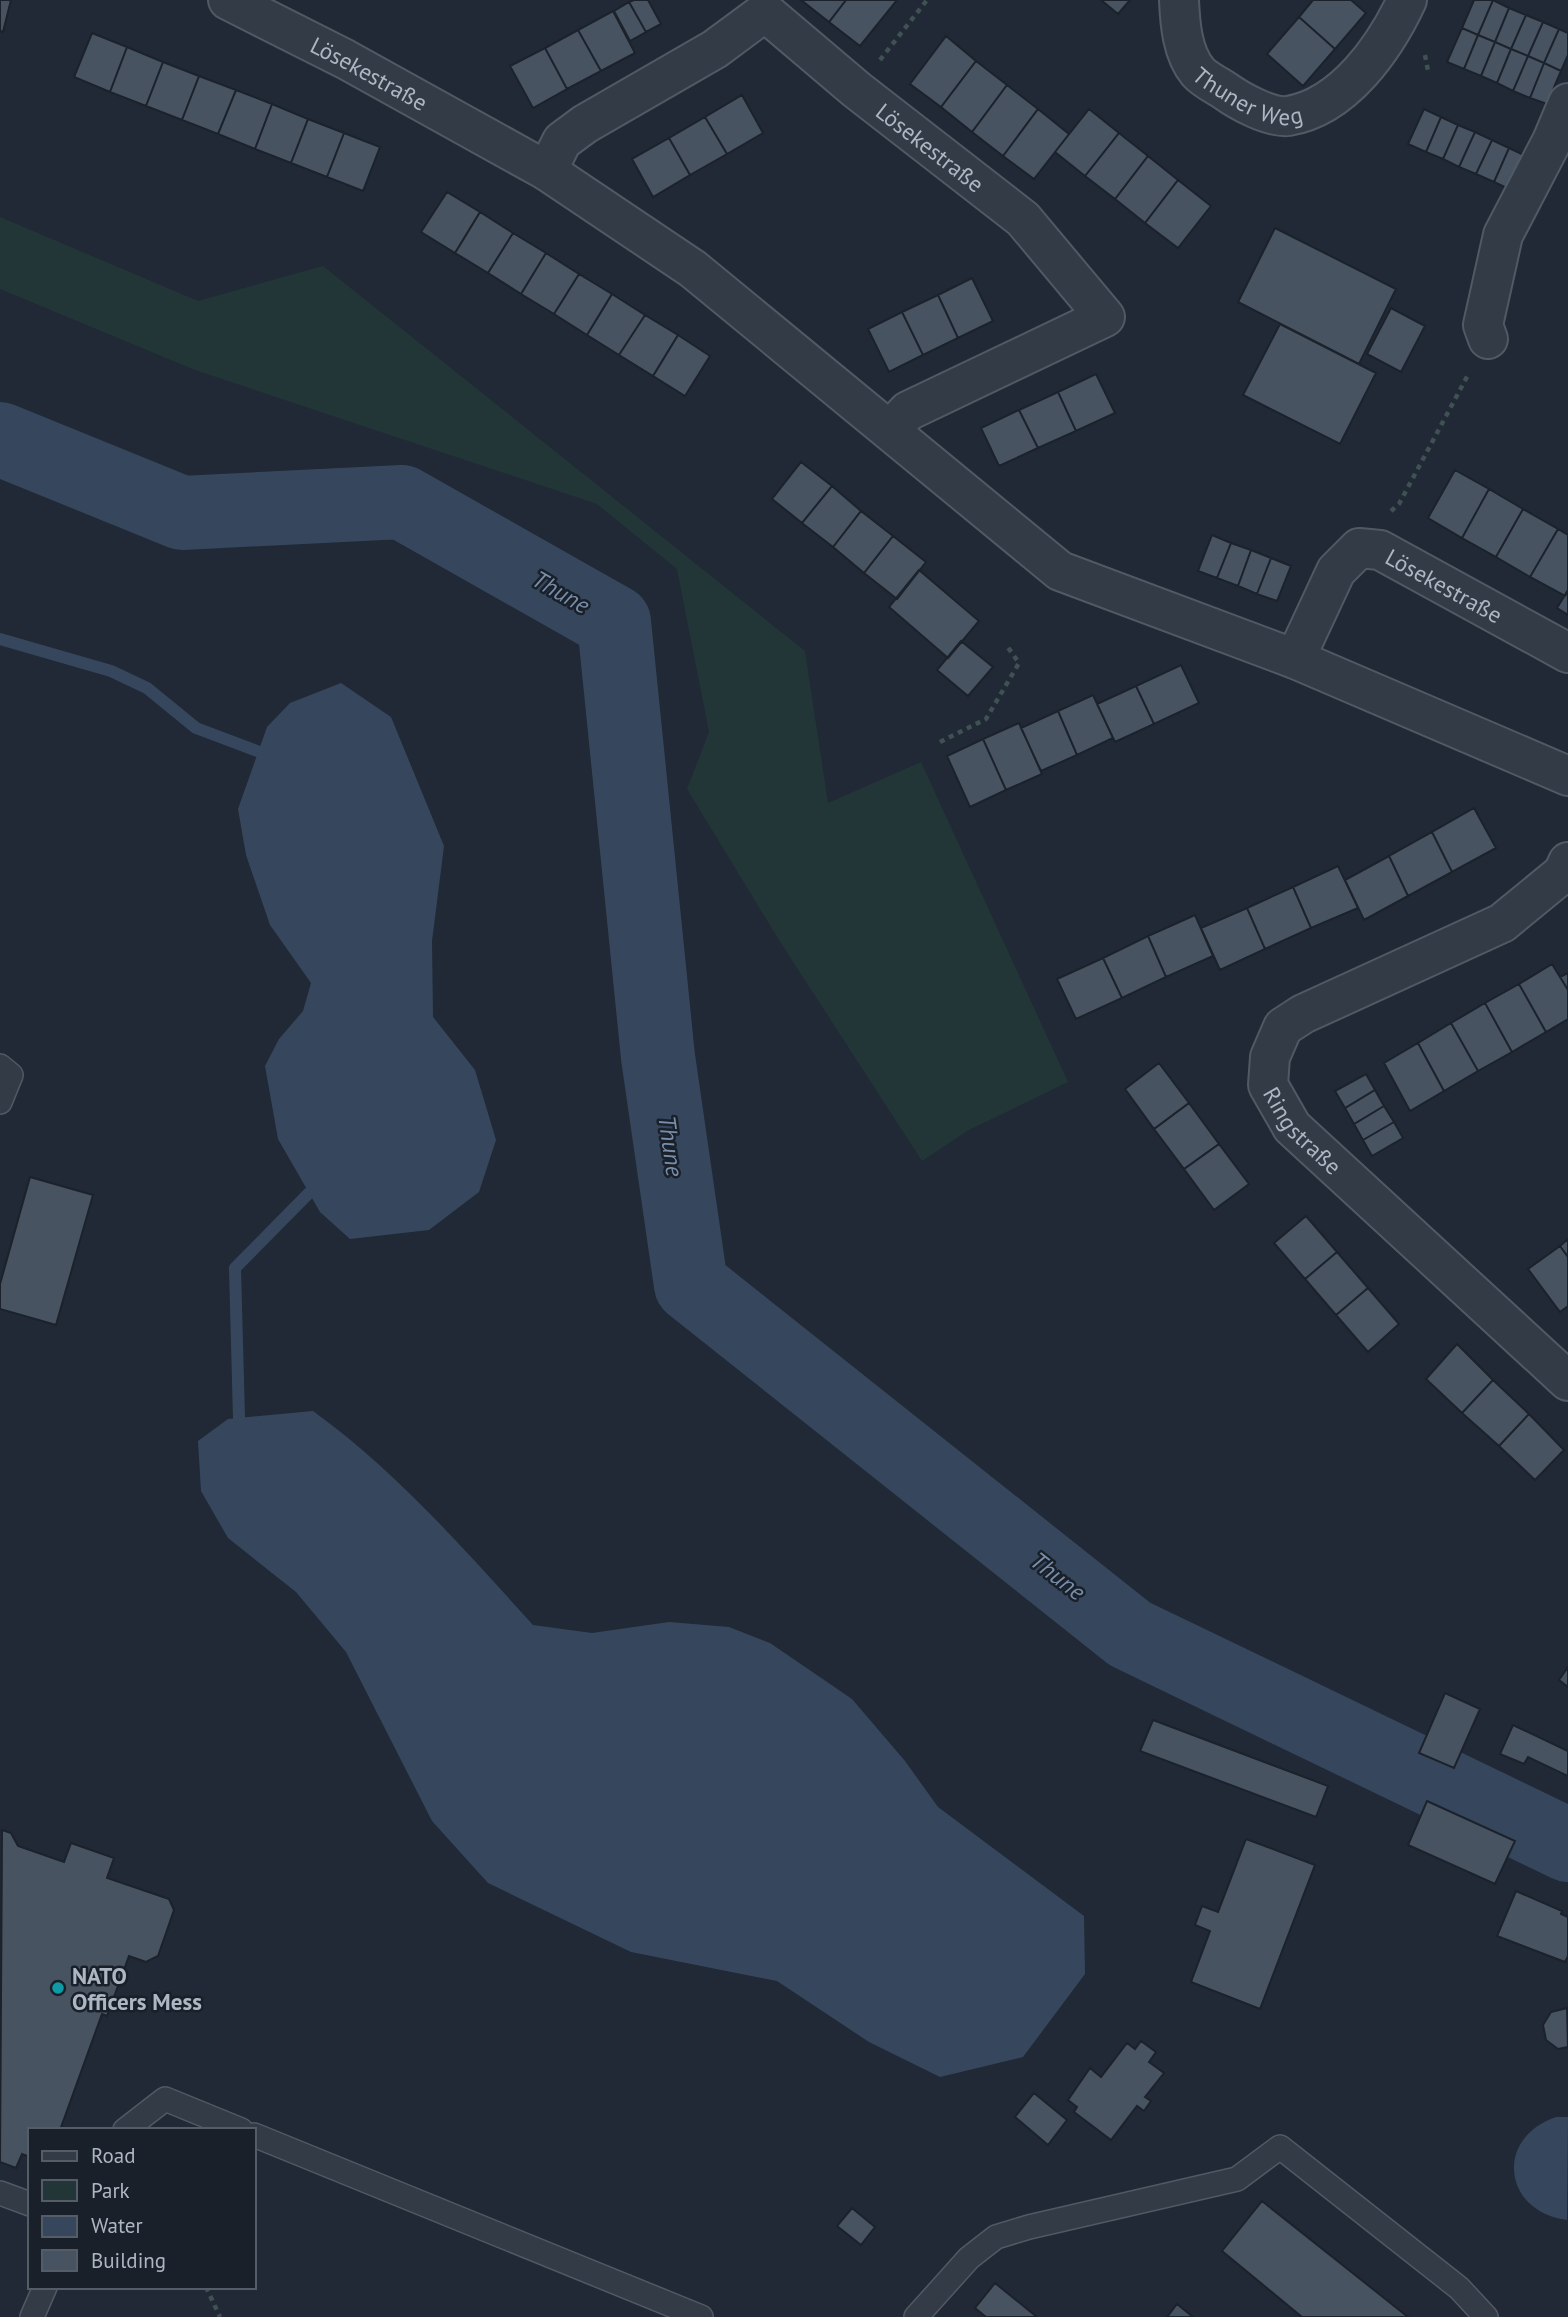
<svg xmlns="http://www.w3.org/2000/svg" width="1568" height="2317" font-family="'PT Sans',sans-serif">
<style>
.green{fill:#233637}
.water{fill:#36475d}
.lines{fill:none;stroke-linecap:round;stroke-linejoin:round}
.stream{stroke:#36475d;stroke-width:12}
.river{stroke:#36475d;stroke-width:74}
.building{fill:#485361;stroke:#1b222c;stroke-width:2}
.service-casing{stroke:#515964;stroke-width:26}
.minor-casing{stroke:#515964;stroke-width:42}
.path{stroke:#3f5153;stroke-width:4.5;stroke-dasharray:5 5;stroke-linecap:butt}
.service{stroke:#333b46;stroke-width:23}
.minor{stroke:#333b46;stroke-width:38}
.culture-dot{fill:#0f9aa8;stroke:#19202a;stroke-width:2.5}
.labels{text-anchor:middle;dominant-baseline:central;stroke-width:5;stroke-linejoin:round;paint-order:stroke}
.street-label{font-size:23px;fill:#adb6c3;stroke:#19202a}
.poi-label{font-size:23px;font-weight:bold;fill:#adb6c3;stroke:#19202a;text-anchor:start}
.water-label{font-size:24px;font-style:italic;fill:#778daa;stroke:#19202a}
</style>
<rect width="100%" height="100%" fill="#202935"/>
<path class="green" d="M0,217L198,301L323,266L805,651L828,803L921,762L1068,1082L967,1131L922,1161L779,940L687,789L709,732L677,569L597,504L195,370L0,289Z"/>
<path class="water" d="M341,683L391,717L444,846L432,941L433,1017L475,1070L496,1140L479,1192L429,1230L350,1239L320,1212L278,1139L265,1066L279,1039L303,1011L311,983L270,925L246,855L238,809L267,727L290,703Z
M313,1411C396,1471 464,1549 533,1625L592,1633L669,1622L729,1627L770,1643L852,1699L905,1761L938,1807L1084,1916L1085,1974L1023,2057L940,2077L869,2042L777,1981L631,1952L488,1883L432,1821L346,1652L296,1592L228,1538L201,1491L198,1441L228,1419Z
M1556,2117H1568L1567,2220C1503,2212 1494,2138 1556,2117Z"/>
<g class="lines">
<path class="stream" d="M0,639L111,671L147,688L196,728L257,751
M239,1418L235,1268L309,1193"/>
<path class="river" d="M0,439L182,513L402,502L614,622L658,1057L691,1285L1130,1634L1568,1845"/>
</g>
<path class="building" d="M0,0H11L3,32L0,31Z
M634,0H648L661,24L646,32L629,2Z
M801,0H846L829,22Z
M846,0H897L860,46L829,22Z
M1101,0H1130L1118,14Z
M1313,0H1351L1366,13L1335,49L1299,17Z
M1474,0H1493L1478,35L1462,28Z
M1493,0L1509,8L1495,42L1478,35Z
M629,2L646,32L630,41L614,11Z
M1509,8L1526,15L1511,49L1495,42Z
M613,11L635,53L601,71L578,30Z
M1526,15L1543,22L1528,56L1511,49Z
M1299,17L1335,49L1303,86L1267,54Z
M1543,22L1559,29L1544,63L1528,56Z
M1462,28L1478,35L1464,69L1447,62Z
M1559,29L1568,33V55L1561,71L1544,63Z
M578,30L601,71L567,89L545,48Z
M92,33L127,47L110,92L74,77Z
M1478,35L1495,42L1481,76L1464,69Z
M946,36L976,61L941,107L910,84Z
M1495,42L1511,49L1497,83L1481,76Z
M127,47L163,62L146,106L110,92Z
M545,48L567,89L533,108L510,66Z
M1511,49L1528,56L1513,91L1497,83Z
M1528,56L1544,63L1530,98L1513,91Z
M976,61L1007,85L972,132L941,107Z
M163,62L199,76L182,120L146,106Z
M1544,63L1561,71L1547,104L1530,98Z
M199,76L236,90L218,134L182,120Z
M1007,85L1038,109L1003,156L972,132Z
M236,90L272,104L255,149L218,134Z
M742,95L763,133L727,154L705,117Z
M272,104L308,119L291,163L255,149Z
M1038,109L1069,134L1034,179L1003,156Z
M1089,109L1119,133L1085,176L1055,152Z
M1424,109L1441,117L1426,152L1408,144Z
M705,117L727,154L690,175L669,138Z
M1441,117L1458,125L1443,159L1426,152Z
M308,119L344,133L327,177L291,163Z
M1458,125L1475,132L1459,167L1443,159Z
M1475,132L1492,140L1476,174L1459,167Z
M344,133L380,147L363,191L327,177Z
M1119,133L1148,156L1115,199L1085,176Z
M669,138L690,175L653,197L632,159Z
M1492,140L1509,148L1494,182L1476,174Z
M1509,148L1526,156L1511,190L1494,182Z
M1148,156L1178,180L1145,223L1115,199Z
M1178,180L1211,206L1178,248L1145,223Z
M447,192L480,212L455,253L421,232Z
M480,212L513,233L488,273L455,253Z
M1275,228L1396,289L1359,364L1238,302Z
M513,233L546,253L521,294L488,273Z
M546,253L579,274L554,314L521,294Z
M579,274L612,294L587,335L554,314Z
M972,278L993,321L958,338L938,295Z
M612,294L645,315L619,355L587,335Z
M938,295L958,338L923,355L902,312Z
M1391,308L1425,326L1401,372L1367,354Z
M902,312L923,355L889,372L868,329Z
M645,315L678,335L653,376L619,355Z
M1280,324L1376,373L1340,444L1243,395Z
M678,335L710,356L685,396L653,376Z
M1096,374L1115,413L1076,431L1058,392Z
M1058,392L1076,431L1038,448L1019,410Z
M1019,410L1038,448L999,466L981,428Z
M801,462L832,486L802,523L772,499Z
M1455,470L1489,489L1462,538L1428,518Z
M832,486L861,511L833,547L802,523Z
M1489,489L1523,509L1496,557L1462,538Z
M1523,509L1558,529L1530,577L1496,557Z
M861,511L893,536L864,573L833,547Z
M1558,529L1568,535V590L1565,596L1530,577Z
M1212,535L1231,543L1217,578L1198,571Z
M893,536L926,562L897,599L864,573Z
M1231,543L1251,550L1238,586L1217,578Z
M1251,550L1271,558L1257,594L1238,586Z
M1271,558L1291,566L1277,601L1257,594Z
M919,570L979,621L948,658L889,607Z
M1568,590V615L1557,608Z
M961,641L993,667L968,696L937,670Z
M1181,665L1199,703L1154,724L1136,686Z
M1136,686L1154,724L1115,742L1097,704Z
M1093,695L1113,738L1077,755L1058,711Z
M1058,711L1077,755L1041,771L1021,728Z
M1019,723L1042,774L1006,790L983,739Z
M983,739L1006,790L970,807L947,756Z
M1474,808L1496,848L1452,872L1432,832Z
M1432,832L1452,872L1408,896L1389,856Z
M1389,856L1408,896L1364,920L1345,880Z
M1338,866L1358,908L1311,928L1293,887Z
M1293,887L1311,928L1265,949L1247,908Z
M1247,908L1265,949L1220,970L1201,928Z
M1195,915L1213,956L1166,977L1148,936Z
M1148,936L1166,977L1122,998L1103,958Z
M1103,958L1122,998L1076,1019L1057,979Z
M1552,964L1568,990V1019L1546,1032L1519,984Z
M1568,973V990L1560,977Z
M1519,984L1546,1032L1512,1052L1485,1003Z
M1485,1003L1512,1052L1478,1071L1451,1023Z
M1451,1023L1478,1071L1444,1091L1418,1043Z
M1418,1043L1444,1091L1410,1111L1384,1063Z
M1159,1063L1189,1103L1154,1129L1125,1089Z
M1366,1074L1375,1090L1345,1108L1335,1091Z
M1375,1090L1384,1106L1354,1124L1345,1108Z
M1189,1103L1219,1144L1184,1169L1154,1129Z
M1384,1106L1394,1122L1363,1140L1354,1124Z
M1394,1122L1403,1138L1372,1156L1363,1140Z
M1219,1144L1249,1184L1214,1210L1184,1169Z
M30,1177L93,1195L56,1325L0,1309V1284Z
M1306,1216L1337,1252L1305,1279L1274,1243Z
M1568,1239V1257L1560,1246Z
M1560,1246L1568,1257V1306L1560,1312L1528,1269Z
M1337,1252L1368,1288L1336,1315L1305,1279Z
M1368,1288L1399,1324L1368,1352L1336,1315Z
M1457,1344L1493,1380L1462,1413L1426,1379Z
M1493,1380L1529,1414L1499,1446L1462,1413Z
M1529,1414L1564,1450L1535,1480L1499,1446Z
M1568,1667V1687L1559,1680Z
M1445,1693L1480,1709L1454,1768L1419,1753Z
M1153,1720L1328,1786L1316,1817L1140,1751Z
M1513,1725L1568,1751V1776L1528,1757L1524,1764L1500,1754Z
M1427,1801L1515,1841L1495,1884L1408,1845Z
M2,1830L11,1833L18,1846L64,1862L71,1843L114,1858L107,1878L169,1899L174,1910L158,1956L146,1962L129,1956L107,2016L102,2014L60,2130H30V2157L22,2154L16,2168L0,2162Z
M1246,1839L1315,1865L1260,2009L1191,1982L1210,1931L1195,1925L1202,1906L1218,1912Z
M1516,1891L1562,1911L1561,1914L1568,1917V1956L1565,1962L1497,1936Z
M1567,2008L1568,2047L1558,2049L1546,2040L1543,2025L1551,2012Z
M1141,2041L1156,2052L1149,2062L1164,2073L1145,2097L1151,2101L1144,2111L1137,2106L1111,2140L1074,2112L1077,2107L1068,2100L1090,2068L1101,2077L1127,2043L1135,2049Z
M1034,2093L1067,2120L1048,2145L1015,2117Z
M1262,2201L1408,2317H1302L1222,2251Z
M852,2208L875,2227L861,2245L837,2226Z
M995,2283L1037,2317H986L975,2308Z
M1177,2304L1193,2317H1167Z"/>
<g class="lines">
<defs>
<path id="service" d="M0,1066L11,1075L0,1102
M125,2130L165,2099L241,2130
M254,2135L701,2317
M0,2193L30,2204
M32,2317L45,2287
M916,2317L969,2258L996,2237L1029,2227L1237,2179L1280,2147L1459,2288L1486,2317"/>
<g id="minor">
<path id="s1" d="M228,0L345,59L547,171L693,269L1060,571L1295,659L1568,776"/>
<path id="s2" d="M1179,0C1180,23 1182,53 1198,72C1204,79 1216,85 1224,90C1239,101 1270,118 1288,116C1344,107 1385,47 1407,0"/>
<path id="s3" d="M547,171L562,141L585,124L715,49L765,12L857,90L1023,219L1105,317L908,411L891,429"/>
<path d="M1488,339L1483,325L1503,235L1552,141L1568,103"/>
<path id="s4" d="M1295,659L1336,571L1359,548L1380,550L1568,653"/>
<path id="s5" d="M1568,862L1563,873L1502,923L1303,1014L1283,1027L1270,1057L1268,1085L1292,1127L1568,1381"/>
</g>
</defs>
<use href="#service" class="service-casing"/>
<use href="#minor" class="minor-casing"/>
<path class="path" d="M1425,55L1428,71
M880,60L927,0
M1391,511L1399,504L1469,373
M940,742L986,719L1019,663L1007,646
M206,2287L220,2317"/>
<use href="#service" class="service"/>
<use href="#minor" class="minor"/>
</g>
<circle class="culture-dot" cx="58" cy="1988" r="7"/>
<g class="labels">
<g class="street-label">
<text stroke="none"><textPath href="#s1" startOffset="159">Lösekestraße</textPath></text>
<text stroke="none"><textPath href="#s2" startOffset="133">Thuner Weg</textPath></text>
<text stroke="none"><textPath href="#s3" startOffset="488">Lösekestraße</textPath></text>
<text stroke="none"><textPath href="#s4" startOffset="224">Lösekestraße</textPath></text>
<text stroke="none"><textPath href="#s5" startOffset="452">Ringstraße</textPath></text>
</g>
<g class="poi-label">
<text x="72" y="1975">NATO<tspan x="72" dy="26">Officers Mess</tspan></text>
</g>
<g class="water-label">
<text transform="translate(561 592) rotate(30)">Thune</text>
<text transform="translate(671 1146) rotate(82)">Thune</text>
<text transform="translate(1058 1576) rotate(38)">Thune</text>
</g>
</g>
<rect x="28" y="2128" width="228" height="161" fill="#19202a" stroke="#545c67" stroke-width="2"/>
<rect x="42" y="2151" width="35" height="10" fill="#333b46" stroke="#545c67" stroke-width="2"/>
<text x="91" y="2163" font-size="21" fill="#adb6c3">Road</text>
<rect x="42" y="2180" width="35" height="21" fill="#233637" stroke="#545c67" stroke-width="2"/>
<text x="91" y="2198" font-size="21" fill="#adb6c3">Park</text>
<rect x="42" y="2216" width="35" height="21" fill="#36475d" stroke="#545c67" stroke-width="2"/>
<text x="91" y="2233" font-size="21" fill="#adb6c3">Water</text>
<rect x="42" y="2250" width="35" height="21" fill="#485361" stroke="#545c67" stroke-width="2"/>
<text x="91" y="2268" font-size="21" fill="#adb6c3">Building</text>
</svg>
